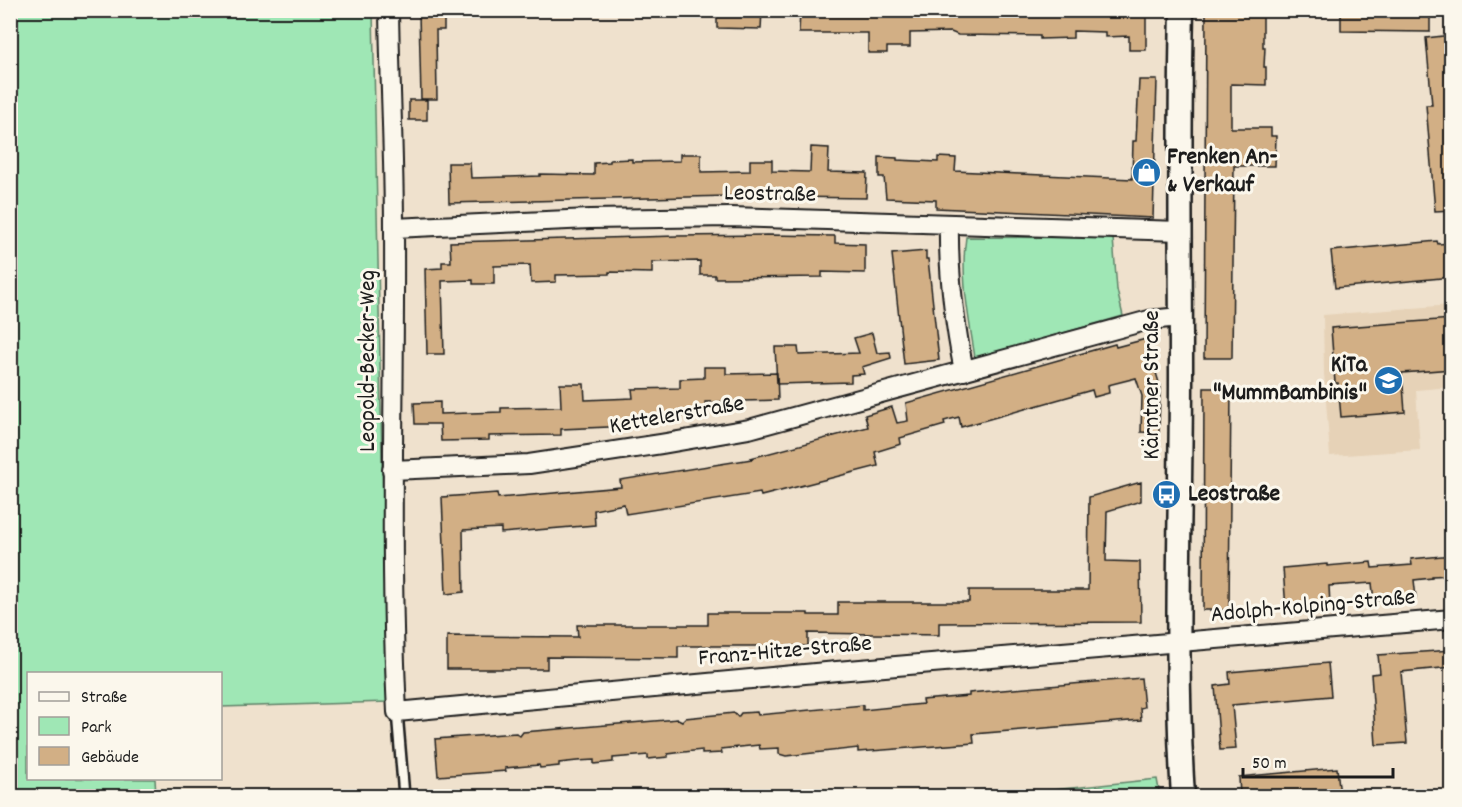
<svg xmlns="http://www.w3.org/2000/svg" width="1462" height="807" font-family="Dekko,sans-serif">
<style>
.built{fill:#e6d2b7}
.green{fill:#9fe7b5;stroke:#5e8268;stroke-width:1.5}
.building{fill:#d2af85;stroke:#1c1c1c;stroke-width:1.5}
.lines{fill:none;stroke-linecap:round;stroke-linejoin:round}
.service-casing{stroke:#1c1c1c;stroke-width:14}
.minor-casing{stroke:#1c1c1c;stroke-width:22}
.tertiary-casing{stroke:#1c1c1c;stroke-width:27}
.service{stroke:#fbf7ec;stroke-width:9}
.minor{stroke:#fbf7ec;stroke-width:18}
.tertiary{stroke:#fbf7ec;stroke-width:22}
.labels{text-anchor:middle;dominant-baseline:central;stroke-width:6;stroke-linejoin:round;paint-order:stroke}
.poi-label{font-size:24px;font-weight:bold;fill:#1c1c1c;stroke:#fbf7ec;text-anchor:start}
.street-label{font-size:24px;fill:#1c1c1c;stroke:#fbf7ec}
</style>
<rect width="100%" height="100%" fill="#efe1cd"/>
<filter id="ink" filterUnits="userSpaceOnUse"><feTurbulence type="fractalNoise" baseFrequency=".0167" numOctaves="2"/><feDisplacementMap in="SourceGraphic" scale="12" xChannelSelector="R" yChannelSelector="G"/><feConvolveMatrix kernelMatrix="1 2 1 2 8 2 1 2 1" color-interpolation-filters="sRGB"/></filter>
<g filter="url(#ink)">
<path class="built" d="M1451,305V387L1416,390L1420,450L1330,456L1324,373L1323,315Z"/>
<path class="green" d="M10,11H373L382,461L388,702L221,707L220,674H28V778L155,779L156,796H11Z
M966,237L1113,238L1117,290L1123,316L975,358C969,318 960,277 966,237Z
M1157,779L1160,796H1015V794Z"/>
<path class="building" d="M717,10H762L761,29L717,28Z
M800,10H1146V50H1129V36L1105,37V32L1073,31V38L1040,39V36L958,35L951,32L910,33V47H887V53H868V33H799Z
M1206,10H1249V17H1263V47H1265L1264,67H1266V85L1231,84V128H1271V136H1276L1275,166H1234L1232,358H1204Z
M1341,10H1430V32L1341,31Z
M444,12V30H436L437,99H421L419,13Z
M1452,35V210L1435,211L1426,105H1432L1426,38Z
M1139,80H1157L1153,218L936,208V200L886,198L884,177H879V157L897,158V160L938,162V157L956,158L955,171L1132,179L1133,141H1136Z
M409,100H427V120H409Z
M811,147L829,148L828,172L867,173L866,198L728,196L449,203L448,163H470L471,178L540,176V174L594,175V163L610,162V160L632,159V162L680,161V154H701V172L750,171V160H772V171L810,172Z
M767,235L835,236V243L865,244V273L822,272V277L715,278V275H700V261L652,262V273L609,272V274L556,275V282L531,283L530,265L494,266V284H473V280L442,281L444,354H427L425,269L442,268V262H451L450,242L677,236Z
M1437,241L1438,244L1452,243V277L1335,288L1331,251Z
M926,251V259H928L939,360L904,364L892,254Z
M1452,319V369L1402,373L1405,412L1341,417L1338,383H1335L1331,328Z
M872,333L877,353L890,352L891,358L862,367L864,374L851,375V382L777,384L775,347H798L799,355L859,353L854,338Z
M1146,339L1160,386L1159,433L1141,432L1142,396L1136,378L1108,385L1109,393L1094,397L1092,390L961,427L959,417L944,421L945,425L900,438L901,444L875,452L878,466L761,496L760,493L626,514L624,504L594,510L595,525L501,533V528L463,530L464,592L446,594L442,497L497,493L498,498L621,487L620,480L752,459L751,458L868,427L865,415L892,407L897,423L908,421L906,403L1115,344L1116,347Z
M704,367H726V374L777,373L778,400L705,402V415L633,417V426L561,429V435L489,436V440L441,441L440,424H415L414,403L440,402V414L501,412V408L561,407L560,384H584L585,400L633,398L632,389L680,388V379L704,378Z
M1204,388H1231L1229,610H1203Z
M1141,482V501L1107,511L1106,561L1140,562L1141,622L939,623V635L808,633V646H678V658L547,657V669H447V636L578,637L577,625H708V613H808V615H838V602H969V590H1088L1089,497Z
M1452,555V575L1432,576V578L1414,580L1416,598L1374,601L1372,583L1329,586L1330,605L1286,609L1283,568L1327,564V566L1371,562L1372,568L1412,565L1411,559Z
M1452,650V667L1401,672L1407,743L1376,745L1371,674L1380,673L1378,655Z
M1328,663L1331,696L1232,705L1236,749L1220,750L1215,686L1230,684L1229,672Z
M1141,678L1144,707L1140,708L1141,720L973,734L974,743L858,752V748L786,756L779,754V748L760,749L759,745L721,749L722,753L702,754V750L684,752L668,754V757L648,759V755L613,758V762L594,764V760L577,761L559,763V766L540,768L539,765L505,768L506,771L438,776L435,739L516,733L520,736L523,732L678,719L682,721L685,718L734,713L738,717L741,713L757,712L758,715L863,705V710L902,706L923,704L922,700L969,696V693Z
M1337,768L1340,796H1240L1239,777Z"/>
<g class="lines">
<defs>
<path id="service" d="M397,712L404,796"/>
<path id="minor" d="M389,10C390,83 394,156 394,229C395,390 389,551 397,712L837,671L1452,619
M949,224C948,274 954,321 964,371
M394,228L590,219L731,217L1181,231
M392,470L529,464L661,444L749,429L1149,320L1180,317"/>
<path id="tertiary" d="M1182,10C1179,132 1181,253 1181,374C1181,515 1174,656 1183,796"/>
</defs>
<use href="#service" class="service-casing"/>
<use href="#minor" class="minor-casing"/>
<use href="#tertiary" class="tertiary-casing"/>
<use href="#service" class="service"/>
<use href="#minor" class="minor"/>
<use href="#tertiary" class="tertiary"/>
</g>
</g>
<defs>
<symbol id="shop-disc" viewBox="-11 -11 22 22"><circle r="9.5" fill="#1f6fb2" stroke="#fbf7ec"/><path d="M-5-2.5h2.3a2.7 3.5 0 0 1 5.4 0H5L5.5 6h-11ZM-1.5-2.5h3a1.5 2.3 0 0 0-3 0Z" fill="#fff"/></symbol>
<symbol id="school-disc" viewBox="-11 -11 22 22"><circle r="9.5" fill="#1f6fb2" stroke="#fbf7ec"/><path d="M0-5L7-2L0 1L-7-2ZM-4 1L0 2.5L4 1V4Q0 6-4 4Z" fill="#fff"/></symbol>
<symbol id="bus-disc" viewBox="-11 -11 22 22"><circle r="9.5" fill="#1f6fb2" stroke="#fbf7ec"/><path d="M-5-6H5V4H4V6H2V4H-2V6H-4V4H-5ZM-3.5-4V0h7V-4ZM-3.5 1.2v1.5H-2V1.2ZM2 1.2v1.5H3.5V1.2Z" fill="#fff"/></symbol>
</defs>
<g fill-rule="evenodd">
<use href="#shop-disc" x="1130" y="156" width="33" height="33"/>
<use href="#school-disc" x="1372" y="364" width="33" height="33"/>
<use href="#bus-disc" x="1150" y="478" width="33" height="33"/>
</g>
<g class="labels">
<g class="poi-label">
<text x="1167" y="158">Frenken An-<tspan x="1167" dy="28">&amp; Verkauf</tspan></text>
<text x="1367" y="366" text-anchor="end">KiTa<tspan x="1367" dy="28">"MummBambinis"</tspan></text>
<text x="1188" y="495">Leostraße</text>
</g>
<g class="street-label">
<text transform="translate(770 195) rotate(1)">Leostraße</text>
<text transform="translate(369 361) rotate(-90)">Leopold-Becker-Weg</text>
<text transform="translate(1153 385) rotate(-90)">Kärntner Straße</text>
<text transform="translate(677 416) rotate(-10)">Kettelerstraße</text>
<text transform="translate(1313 607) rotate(-5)">Adolph-Kolping-Straße</text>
<text transform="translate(785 652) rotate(-5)">Franz-Hitze-Straße</text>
</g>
</g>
<rect width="1462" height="807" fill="none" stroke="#fbf7ec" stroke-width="36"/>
<rect x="18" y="18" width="1426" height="771" fill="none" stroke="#1c1c1c" stroke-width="2" filter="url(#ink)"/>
<rect x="27" y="672" width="195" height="108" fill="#fbf7ec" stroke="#a29f99" stroke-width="1.5"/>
<rect x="39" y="692" width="30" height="9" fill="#fbf7ec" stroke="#a29f99" stroke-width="1.5"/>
<text x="81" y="702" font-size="18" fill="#1c1c1c">Straße</text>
<rect x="39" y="717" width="30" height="18" fill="#9fe7b5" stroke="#a29f99" stroke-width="1.5"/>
<text x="81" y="732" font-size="18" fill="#1c1c1c">Park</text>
<rect x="39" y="747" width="30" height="18" fill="#d2af85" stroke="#a29f99" stroke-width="1.5"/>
<text x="81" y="762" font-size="18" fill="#1c1c1c">Gebäude</text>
<path d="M1243 768v9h150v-9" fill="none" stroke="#1c1c1c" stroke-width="3"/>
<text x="1252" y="768" font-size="18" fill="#1c1c1c" stroke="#fbf7ec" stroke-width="4.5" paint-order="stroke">50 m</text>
</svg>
